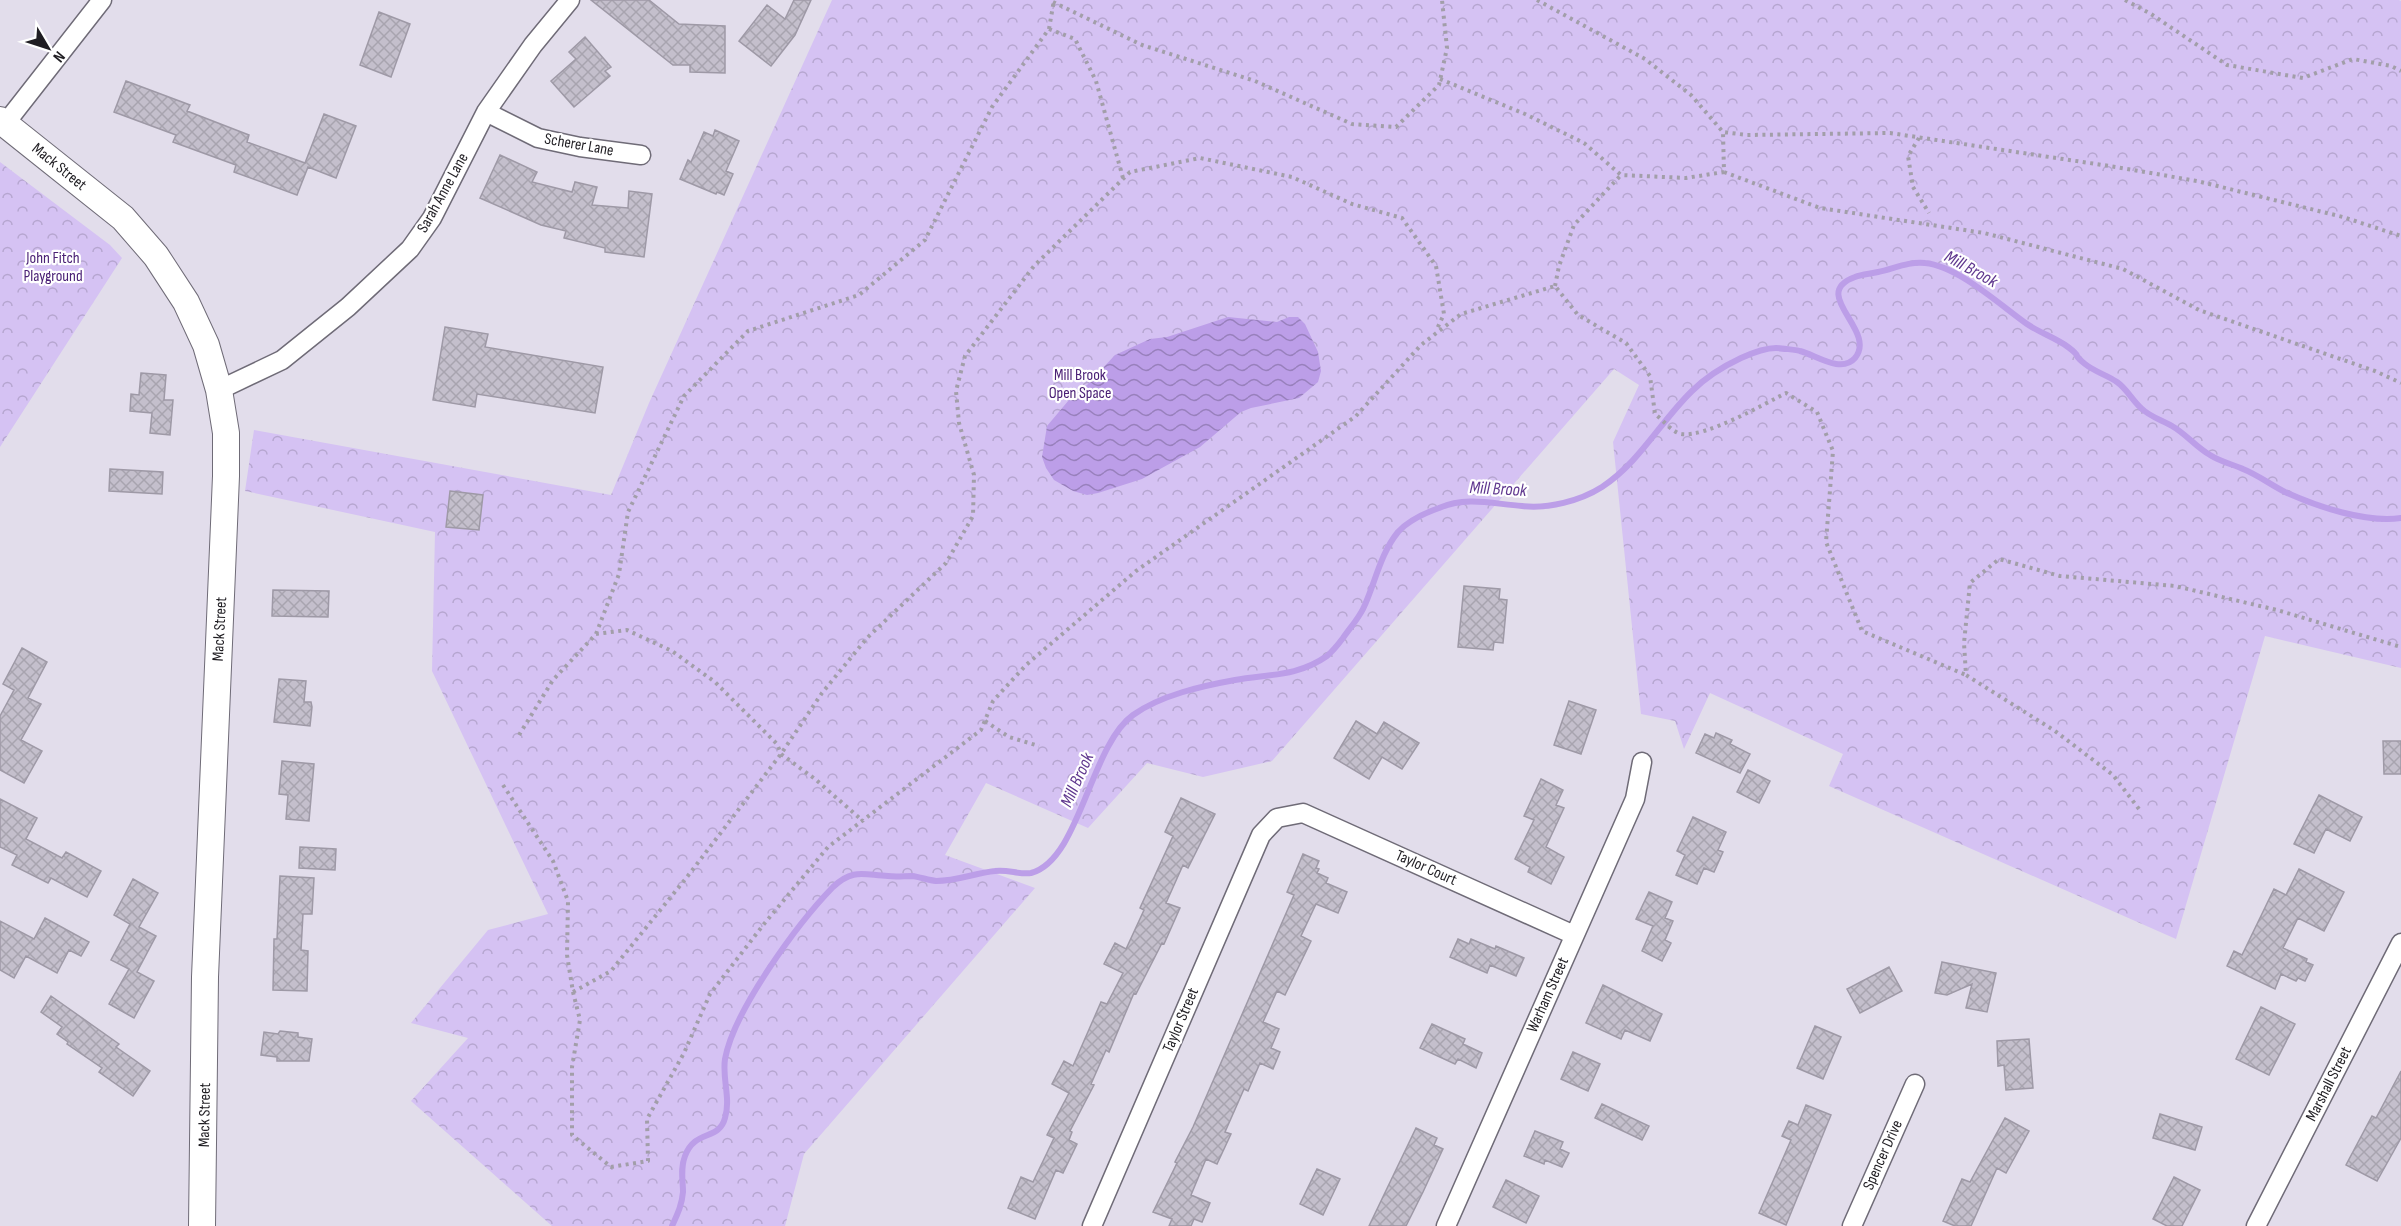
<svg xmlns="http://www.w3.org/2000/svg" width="2401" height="1226" font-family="'Sofia Sans Condensed',sans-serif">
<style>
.park{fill:url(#park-crowns)}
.water{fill:url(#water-waves)}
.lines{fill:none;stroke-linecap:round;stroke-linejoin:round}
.stream{stroke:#bc9ee8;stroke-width:6}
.building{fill:url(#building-cross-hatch);stroke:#9e99a6;stroke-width:1.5}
.street-casing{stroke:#6f6b77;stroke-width:21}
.secondary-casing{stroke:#6f6b77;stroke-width:28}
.path{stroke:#a29ea9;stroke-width:4;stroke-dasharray:3 4.5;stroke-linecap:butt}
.street{stroke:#fff;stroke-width:18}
.secondary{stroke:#fff;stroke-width:26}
.labels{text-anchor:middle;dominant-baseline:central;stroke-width:4.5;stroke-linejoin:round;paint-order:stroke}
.street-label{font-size:16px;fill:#1f1d22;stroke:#fff}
.park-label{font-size:16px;fill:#4a2075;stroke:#fff}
.water-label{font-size:18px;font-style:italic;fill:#60388f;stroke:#fff}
</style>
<defs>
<pattern id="park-crowns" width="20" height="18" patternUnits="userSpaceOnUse" patternTransform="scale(1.5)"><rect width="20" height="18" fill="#d5c2f3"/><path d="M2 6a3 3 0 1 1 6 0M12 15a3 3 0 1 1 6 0" fill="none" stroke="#b6a6d0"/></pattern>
<pattern id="water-waves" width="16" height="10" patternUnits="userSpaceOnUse" patternTransform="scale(1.5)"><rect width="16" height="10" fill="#bc9ee8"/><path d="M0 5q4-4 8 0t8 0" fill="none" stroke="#9880bc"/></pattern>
<pattern id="building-cross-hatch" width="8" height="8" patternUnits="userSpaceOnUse" patternTransform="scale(1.5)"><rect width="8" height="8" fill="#c4bfcc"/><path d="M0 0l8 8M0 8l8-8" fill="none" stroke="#a8a4af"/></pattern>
</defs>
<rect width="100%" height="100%" fill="#e2ddeb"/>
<path class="park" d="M832,0H2399L2401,1V668L2265,636L2176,939L1829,786L1843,754L1710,693L1684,749L1675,721L1641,714L1613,442L1639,385L1614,369L1272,761L1203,777L1147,763L1088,828L986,783L945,855L1035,888L804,1154L785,1226H552L411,1101L468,1038L411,1023L488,930L548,914L432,671L435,532L245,491L254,430L611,495L649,403Z
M0,162L110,245L122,258L0,447Z"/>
<path class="water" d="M1228,317L1277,322L1289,317H1298L1305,324L1318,352L1321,371L1318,382L1299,398L1251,408L1241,412L1200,447L1142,479L1098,493L1087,495L1073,491L1054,480L1046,468L1042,457L1047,426L1074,394L1087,385L1115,355L1150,339L1167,337Z"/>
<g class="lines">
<path class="stream" d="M672,1226C677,1215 682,1205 683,1192C683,1180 680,1169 685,1156C695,1129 719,1141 725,1118C731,1098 722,1079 725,1059C734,1010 798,923 833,887C853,868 864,875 888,876C896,877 904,876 912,876C920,877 928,880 936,881C957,881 975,873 995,871C1007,869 1020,875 1031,873C1080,860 1090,746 1133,715C1161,695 1202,686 1235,680C1268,674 1297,677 1327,656C1334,650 1337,646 1343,638C1350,628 1358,619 1363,609C1375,584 1380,554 1398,532C1408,521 1425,513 1439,508C1467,496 1493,504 1522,506C1548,509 1580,501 1602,487C1640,462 1660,422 1692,391C1706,377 1724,366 1741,358C1752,353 1764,348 1776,348C1777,348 1799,350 1800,351C1816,355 1841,374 1855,358C1878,330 1808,294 1855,277C1862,274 1870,274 1878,272C1893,269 1909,261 1925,263C1958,266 2000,305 2027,324C2040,333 2056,338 2068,347C2084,359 2070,352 2085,364C2095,372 2107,375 2117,382C2127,389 2132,400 2141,408C2150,417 2162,420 2172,426C2186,434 2196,447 2210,455C2221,462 2232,464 2243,469C2258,475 2271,485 2285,492C2318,507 2366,523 2401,518"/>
</g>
<path class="building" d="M591,0H649L679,24L725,26V73L690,72V65H673Z
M794,0H811L795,35L771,66L739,41L767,5L785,19Z
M379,12L410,24L391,77L360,65Z
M585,37L611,67L605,71L610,76L574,107L551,81L576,59L569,52Z
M126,81L190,105L187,111L249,135L247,142L305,163L324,114L356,126L336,178L308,167L297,195L234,172L236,165L173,142L176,135L114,112Z
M715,130L739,141L726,171L733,174L724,195L717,192L716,194L680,179L688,160L691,162L704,132L713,136Z
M500,155L537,172L532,182L572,192L575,182L597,187L592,205L628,208L629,191L652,194L644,257L605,252V248L564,238L566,231L541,225L480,198Z
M445,327L488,334L485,347L603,367L595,413L477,394L475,407L433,400Z
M141,373L166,375L164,400H173L170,435L150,433L152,413L130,411L131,394L139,395Z
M110,469L163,472L162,494L109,491Z
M450,491L483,495L479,530L446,527Z
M1464,586L1500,589L1499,599L1507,600L1503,643L1494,642L1493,650L1458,647Z
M273,590L329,591L328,617L272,616Z
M22,648L47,662L28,698L41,704L21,740L42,751L24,783L0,770V716L14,690L3,684Z
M279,679L306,681L304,702H311L312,707L310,726L274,722Z
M1569,701L1596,710L1581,754L1554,745Z
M1356,721L1377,734L1384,722L1419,743L1402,769L1382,757L1369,779L1334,758Z
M1716,733L1732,740L1730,744L1750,754L1740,773L1696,753L1705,734L1714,738Z
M2383,741H2401V774H2384Z
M282,761L314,764L309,821L286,819L288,795L279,794Z
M1748,770L1770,781L1759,803L1737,792Z
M1541,779L1563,790L1556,805L1564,808L1546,847L1564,857L1551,884L1528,872L1530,867L1515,859L1534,820L1524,816Z
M2319,795L2362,817L2350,841L2326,829L2314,853L2294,844Z
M1181,798L1215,814L1188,868L1183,865L1166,903L1180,908L1164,944L1162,943L1136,994L1134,993L1109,1052L1106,1050L1091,1084L1094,1085L1070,1131L1072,1132L1069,1140L1077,1144L1063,1173L1056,1170L1035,1219L1008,1208L1021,1177L1033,1182L1054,1138L1047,1135L1069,1093L1052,1084L1064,1061L1073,1066L1101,1002L1107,1004L1123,973L1104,964L1115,943L1126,949L1144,910L1140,908L1173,836L1165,832Z
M0,799L37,818L26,839L62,858L66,852L101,871L87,897L51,878L48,883L12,865L17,855L0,847Z
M1693,817L1726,832L1718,850L1723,852L1714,872L1704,868L1697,884L1676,875L1685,855L1677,851Z
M300,847L336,849L335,870L299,868Z
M1303,854L1319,861L1316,868L1319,869L1317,873L1328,878L1326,883L1347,892L1338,913L1316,904L1301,936L1311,941L1285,995L1277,991L1263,1022L1279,1029L1271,1048L1280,1052L1273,1069L1260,1063L1248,1091L1244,1089L1225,1132L1231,1134L1217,1164L1206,1159L1191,1195L1210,1203L1202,1222L1194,1219L1191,1226H1169L1172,1219L1153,1212L1177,1163L1175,1162L1193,1127L1294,895L1287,892Z
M2299,869L2344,892L2324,931L2298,918L2283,948L2307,959L2306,962L2313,965L2305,981L2298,978L2296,981L2281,974L2275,989L2227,966L2234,951L2242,955L2274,889L2286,895Z
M280,876L314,878L312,914H303L301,950L308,951L307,991L273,990L274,939H277Z
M133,879L158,893L139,927L156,936L137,972L154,981L134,1018L109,1004L129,969L111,960L130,924L114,915Z
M1649,892L1672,902L1665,918L1673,921L1665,940L1671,943L1662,961L1642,951L1653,926L1636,919Z
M45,918L89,942L81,956L69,950L57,973L26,956L14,978L0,970V921L34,939Z
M1458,939L1469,944L1471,939L1495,949L1496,946L1524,958L1516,976L1490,965L1487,973L1450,957Z
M1942,962L1996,973L1987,1012L1966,1008L1972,984L1947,995L1935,993Z
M1889,967L1902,991L1860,1013L1847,989Z
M1603,985L1662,1014L1650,1041L1625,1030L1621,1039L1586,1023Z
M51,996L119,1044L116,1047L150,1071L133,1096L99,1072L102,1068L67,1044L68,1042L57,1034L62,1027L41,1012Z
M2261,1007L2295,1024L2269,1075L2236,1059Z
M1432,1024L1465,1039L1463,1044L1482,1053L1476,1068L1458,1059L1455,1064L1420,1048Z
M1815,1026L1841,1037L1823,1079L1797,1068Z
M280,1031L298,1033V1037L312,1039L309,1061H277V1057L261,1055L264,1032L278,1034Z
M2029,1039L2033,1088L2006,1090L2004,1065L1998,1066L1997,1041Z
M1573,1052L1600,1064L1588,1091L1561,1079Z
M2401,1071V1138L2377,1181L2346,1165L2372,1116L2376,1118Z
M1602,1104L1649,1126L1642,1140L1595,1118Z
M1806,1105L1831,1115L1786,1225L1759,1213L1791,1140L1782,1136L1789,1121L1798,1125Z
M2160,1114L2202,1127L2195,1150L2153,1138Z
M2005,1118L2029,1131L2006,1173L1997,1168L1971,1226H1955L1943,1221L1962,1179L1970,1182Z
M1416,1128L1437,1138L1434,1145L1443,1149L1423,1192L1406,1226H1369Z
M1535,1131L1563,1142L1560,1149L1569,1153L1562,1167L1545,1160L1544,1164L1524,1156Z
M1317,1169L1340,1179L1323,1215L1300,1204Z
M2174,1177L2200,1190L2182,1226H2167L2153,1219Z
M1506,1180L1539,1196L1526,1223L1493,1207Z"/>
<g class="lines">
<defs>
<path id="street" d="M486,112L538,138L580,147L641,155
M5,124L102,0
M219,390L282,360L348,307L410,249L432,218L486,112L533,45L570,0
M1092,1226L1261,835L1277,818L1303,813L1574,935
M1446,1226L1635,799L1642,762
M1852,1226L1915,1084
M2256,1226L2401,943"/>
<path id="secondary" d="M0,120L123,218L156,256L186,302L206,345L219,390L226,433V476L205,977L202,1226"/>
</defs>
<use href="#street" class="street-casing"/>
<use href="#secondary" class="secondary-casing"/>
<path class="path" d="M1537,0L1645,59L1691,95L1723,132L1747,135L1890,133L2116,167L2197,181L2343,217L2401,236
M2125,0L2151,14L2227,65L2303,78L2353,59L2391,66L2401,71
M1053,2L1142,45L1255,81L1352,124L1396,127L1439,85L1447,48L1442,0
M1049,29L1075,39L1096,81L1123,178
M1440,79L1525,114L1584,143L1621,175L1686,178L1724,172L1723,132
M1919,138L1908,156L1913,187L1929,213
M1724,172L1820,208L1984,233L2123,269L2199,310L2375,371L2401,383
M1555,286L1559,266L1574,225L1621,175
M596,634L619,574L628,512L684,396L748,331L859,295L925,240L992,107L1049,29L1054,0
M985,721L1009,737L1039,746
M519,735L553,680L596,634L627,630L672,651L715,682L777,744L781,754L815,779L863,821
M503,785L553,861L568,901L567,955L573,992L580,1020L572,1067V1135L611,1167L648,1161L647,1119L684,1053L710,994L764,924L828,847L981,730L993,701L1026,665L1136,571L1356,416L1421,345L1461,314L1555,286L1578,315L1626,343L1650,376L1655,414C1663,420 1672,432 1681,434C1705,438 1764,404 1786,393L1817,412L1833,451L1826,542L1862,631L1966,675
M2139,809L2113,775L2055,731L1966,675L1964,643L1970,583L1999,559L2060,576L2175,586L2277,610L2401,647
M573,992L611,971L687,877L781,754L822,693L867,638L946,563L973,516L974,475L959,423L956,391L965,356L1034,266L1130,172L1200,158L1292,177L1352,204L1402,218L1436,266L1444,314L1436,331"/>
<use href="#street" class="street"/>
<use href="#secondary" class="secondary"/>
</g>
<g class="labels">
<g class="street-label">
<text transform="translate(579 145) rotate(10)">Scherer Lane</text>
<text transform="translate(59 167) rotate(39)">Mack Street</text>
<text transform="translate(443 193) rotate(-61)">Sarah Anne Lane</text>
<text transform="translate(220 629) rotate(-87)">Mack Street</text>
<text transform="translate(1426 868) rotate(24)">Taylor Court</text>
<text transform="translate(1548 995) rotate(-66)">Warham Street</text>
<text transform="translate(1181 1020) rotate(-67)">Taylor Street</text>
<text transform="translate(2329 1084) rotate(-63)">Marshall Street</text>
<text transform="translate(205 1115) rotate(-89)">Mack Street</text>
<text transform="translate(1883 1155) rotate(-66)">Spencer Drive</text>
</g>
<g class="park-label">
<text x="53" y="258">John Fitch<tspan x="53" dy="18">Playground</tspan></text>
<text x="1080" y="375">Mill Brook<tspan x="1080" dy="18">Open Space</tspan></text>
</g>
<g class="water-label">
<text transform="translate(1971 269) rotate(29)">Mill Brook</text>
<text transform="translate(1498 489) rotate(3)">Mill Brook</text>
<text transform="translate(1077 780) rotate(-66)">Mill Brook</text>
</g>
</g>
<g transform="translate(48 48) rotate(129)" stroke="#ffffff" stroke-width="4.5" paint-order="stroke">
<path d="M0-4.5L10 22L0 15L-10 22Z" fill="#1f1d22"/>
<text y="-9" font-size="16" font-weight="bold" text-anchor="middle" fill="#1f1d22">N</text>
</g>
</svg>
